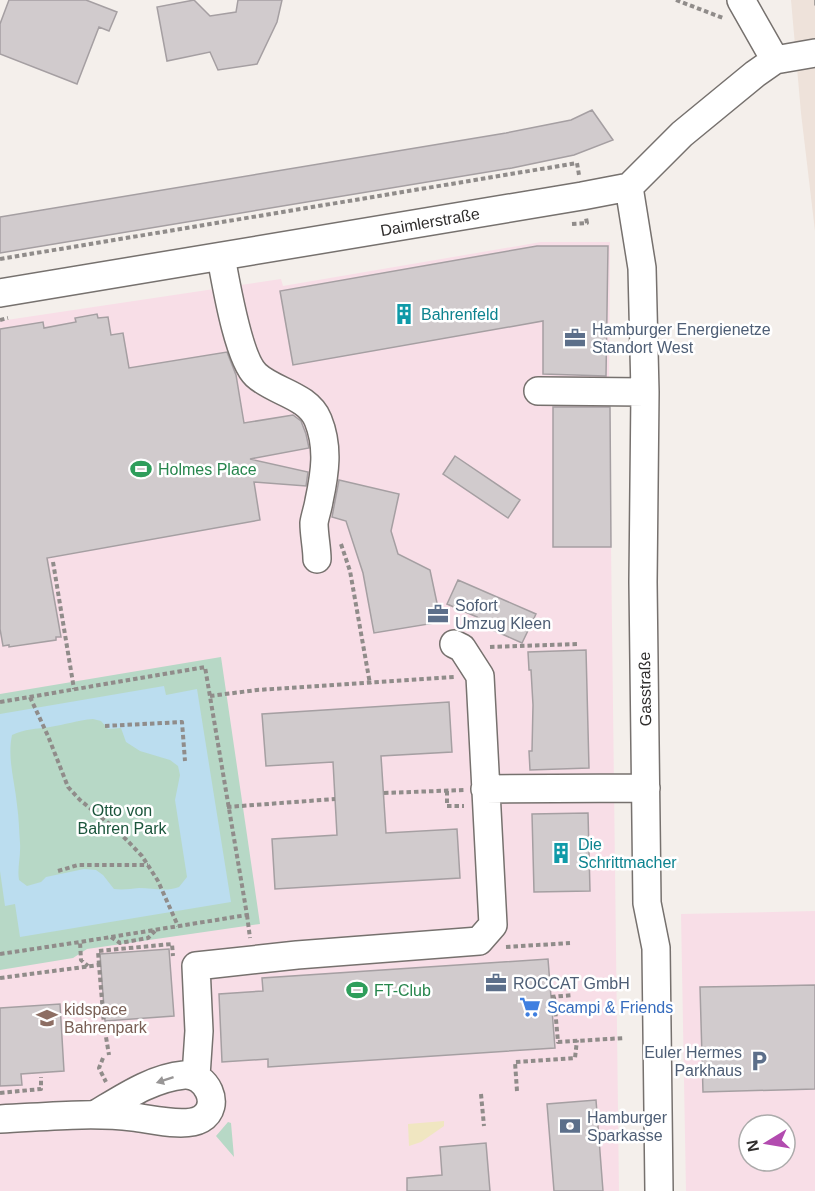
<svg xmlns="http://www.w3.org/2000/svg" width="815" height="1191" font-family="Arial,sans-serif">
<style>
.commercial{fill:#f8dee7;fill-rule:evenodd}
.built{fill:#eee2da}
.green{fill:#b7d8c6}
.sand{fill:#f0e6c1}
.water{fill:#bbddef;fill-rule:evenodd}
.building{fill:#d1cbcd;stroke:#a59fa2;stroke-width:1.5}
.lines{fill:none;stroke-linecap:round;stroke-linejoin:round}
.minor-casing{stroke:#76716e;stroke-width:30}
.path{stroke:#908c8a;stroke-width:4;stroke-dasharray:4.5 3;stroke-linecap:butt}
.minor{stroke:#fff;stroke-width:27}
.tram{stroke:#8e8b88;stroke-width:1.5}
.oneway{fill:#989696}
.labels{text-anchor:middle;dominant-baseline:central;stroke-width:5;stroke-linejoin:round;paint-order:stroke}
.street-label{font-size:16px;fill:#302e2d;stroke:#fff}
.culture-label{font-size:16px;fill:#0d838f;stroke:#fff;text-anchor:start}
.service-label{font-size:16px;fill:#4e5e75;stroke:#fff;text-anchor:start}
.leisure-label{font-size:16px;fill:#27864d;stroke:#fff;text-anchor:start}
.park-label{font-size:16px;fill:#1b553c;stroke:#fff}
.shop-label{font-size:16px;fill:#366cbe;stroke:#fff;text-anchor:start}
.education-label{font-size:16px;fill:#785e54;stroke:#fff;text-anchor:start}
</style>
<rect width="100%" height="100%" fill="#f4efeb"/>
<path class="commercial" d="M541,242H610L609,383L619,1191H0V321L281,279L283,286Z
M815,911V1191H686L681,914ZM749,1125H785V1161H749Z"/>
<path class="built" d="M791,0H815V231L801,113Z"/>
<path class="green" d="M221,657L260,924L87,949L73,958L0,970V694Z
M228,1122L231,1123L234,1157L216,1136Z"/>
<path class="sand" d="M444,1121V1126L421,1142L409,1146L408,1124Z"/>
<path class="water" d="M164,686L166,695L197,689L231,902L20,937L15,904L5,906L0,871V714ZM93,719L101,721L108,729L121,728L126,742L140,751L170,760L178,766L180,775L175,800L187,877L179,887C165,892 153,888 139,888C130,889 123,890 114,889L103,875L96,870L84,869L46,877L41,882L27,886L19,880C17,868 21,856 20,843C19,831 19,818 17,805C15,782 7,759 12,735C25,729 36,729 50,727C65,725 77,720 93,719Z"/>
<path class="building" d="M9,0H86L117,12L109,31L99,27L77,84L0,54V24Z
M194,0L210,16L236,12L238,0H282L277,22L257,64L218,70L210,52L167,61L157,7Z
M592,110L613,140L574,155L512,168L0,253V217L506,133L571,120Z
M537,246H608L606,376L543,374V321L293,365L280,291Z
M97,314L98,318L108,317L111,335L123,333L129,368L227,352L236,375L244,423L293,415L301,421L306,434L309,448L250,459L308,472L306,486L254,482L260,520L47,558L61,637H56V640L9,647V645L3,646L0,629V329L43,322L44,328L76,322L75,318Z
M553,407H610L611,547H553Z
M455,456L520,500L508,518L443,474Z
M339,480L399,494L391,531L398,554L430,570L441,622L374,633L363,573L346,521L332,517Z
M458,580L536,614L522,643L475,622L477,617L447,604Z
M586,650L589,768L530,770L529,751H532L533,705L531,670H529L528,652Z
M449,702L452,752L381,756L386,833L457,829L460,878L275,889L272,839L337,835L333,762L266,766L262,714Z
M588,813L590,891L534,892L532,814Z
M169,949L174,1016L105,1021L100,954Z
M548,959L555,1048L268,1067V1059L222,1062L219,994L263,991L262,978Z
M815,985V1089L703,1092L700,987Z
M60,1004L64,1071L21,1074L22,1085L0,1086V1008Z
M596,1100L603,1191H554L547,1104Z
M486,1143L490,1191H407V1178L442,1175L440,1147Z"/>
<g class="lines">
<defs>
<path id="minor" d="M741,0L775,60
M629,187L642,268L645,392L643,582L647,903L656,948L659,1191
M221,257C226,283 238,358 256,375C274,392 308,395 318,420C329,447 325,473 319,501C318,508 315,516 314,523C314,535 317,548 317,559
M0,293L582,196L629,187L682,134L755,74L775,60L815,53
M538,391L645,392
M485,789L646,788
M196,1076L199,1031L196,966L297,955L479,941L493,925L480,676L462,648L454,644
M0,1119C44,1117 89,1112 133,1117C151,1119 185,1128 201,1119C223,1106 206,1073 184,1075C152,1078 123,1098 96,1114"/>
</defs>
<use href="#minor" class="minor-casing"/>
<path class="path" d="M676,0L723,18
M572,224L587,223L586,218
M0,259L577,163L579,175
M0,320L8,318
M341,544L350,571L370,684
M53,562L74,689
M490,647L577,644
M210,696L257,690L454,677
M30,697L48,736L68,787L80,800L118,831L142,856L158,881L178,926
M0,702L205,667L247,915L80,942L81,960L88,966
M105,726L182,722L185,761
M447,791V806H464
M384,793L464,790
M227,807L335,799
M58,871L78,865H148
M247,915L250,938
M111,937L120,943L148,938L155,931
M506,947L570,943
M0,954L80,942
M99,965L98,951L172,944L173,956
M0,978L99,965L104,1025L109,1055
M551,997L573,995
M554,997L558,1042L625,1038
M103,1058L99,1068L106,1082
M517,1091L515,1062L575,1058L577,1040
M0,1093L41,1089V1077
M481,1094L484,1126"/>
<use href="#minor" class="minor"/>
<path class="tram" d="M815,0V5"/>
</g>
<defs><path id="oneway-solid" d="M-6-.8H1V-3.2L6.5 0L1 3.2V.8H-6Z" transform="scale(1.5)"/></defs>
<use class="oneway" href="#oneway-solid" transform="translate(165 1080) rotate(162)"/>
<defs>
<symbol id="building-bare" viewBox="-9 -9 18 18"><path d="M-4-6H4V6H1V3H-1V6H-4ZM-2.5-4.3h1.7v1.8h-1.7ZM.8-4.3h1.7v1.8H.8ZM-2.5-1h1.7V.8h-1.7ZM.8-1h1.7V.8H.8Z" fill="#0f9aa8" stroke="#fff" stroke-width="2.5" paint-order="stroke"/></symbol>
<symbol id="office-bare" viewBox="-9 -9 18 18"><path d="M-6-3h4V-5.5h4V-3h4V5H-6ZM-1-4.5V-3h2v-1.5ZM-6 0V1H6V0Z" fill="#5c6f8a" stroke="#fff" stroke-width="2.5" paint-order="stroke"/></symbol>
<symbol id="stadium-bare" viewBox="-9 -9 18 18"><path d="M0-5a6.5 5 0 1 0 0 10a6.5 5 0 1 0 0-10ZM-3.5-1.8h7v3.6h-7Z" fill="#2e9e5b" stroke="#fff" stroke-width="2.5" paint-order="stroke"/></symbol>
<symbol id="supermarket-bare" viewBox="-9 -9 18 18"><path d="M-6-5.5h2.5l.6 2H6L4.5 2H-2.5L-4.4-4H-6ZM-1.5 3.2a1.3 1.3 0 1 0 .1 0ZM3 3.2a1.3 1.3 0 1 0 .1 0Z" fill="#3f7fe0" stroke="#fff" stroke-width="2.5" paint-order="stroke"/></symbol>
<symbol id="school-bare" viewBox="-9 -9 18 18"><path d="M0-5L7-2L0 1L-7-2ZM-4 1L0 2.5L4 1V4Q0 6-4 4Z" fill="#8d6e63" stroke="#fff" stroke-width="2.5" paint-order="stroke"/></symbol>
<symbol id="parking-bare" viewBox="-9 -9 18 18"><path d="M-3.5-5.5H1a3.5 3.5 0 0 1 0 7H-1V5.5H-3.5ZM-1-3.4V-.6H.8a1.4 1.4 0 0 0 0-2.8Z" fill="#5c6f8a" stroke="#fff" stroke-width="2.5" paint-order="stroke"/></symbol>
<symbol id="bank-bare" viewBox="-9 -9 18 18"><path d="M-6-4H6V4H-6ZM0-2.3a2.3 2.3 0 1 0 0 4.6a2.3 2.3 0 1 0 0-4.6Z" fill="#5c6f8a" stroke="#fff" stroke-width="2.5" paint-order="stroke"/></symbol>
</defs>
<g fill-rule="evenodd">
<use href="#building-bare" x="389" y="299" width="30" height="30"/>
<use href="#office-bare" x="560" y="323" width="30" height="30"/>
<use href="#stadium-bare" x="126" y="454" width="30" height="30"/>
<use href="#office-bare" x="423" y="599" width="30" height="30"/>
<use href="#building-bare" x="546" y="838" width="30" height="30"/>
<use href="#office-bare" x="481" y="968" width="30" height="30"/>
<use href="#stadium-bare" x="342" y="975" width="30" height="30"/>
<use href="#supermarket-bare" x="515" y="992" width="30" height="30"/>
<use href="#school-bare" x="32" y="1003" width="30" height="30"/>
<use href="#parking-bare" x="744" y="1046" width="30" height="30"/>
<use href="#bank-bare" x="555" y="1111" width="30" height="30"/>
</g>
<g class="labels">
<g class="street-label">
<text transform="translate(430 222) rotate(-10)">Daimlerstraße</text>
<text transform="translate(645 689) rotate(-91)">Gasstraße</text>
</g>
<g class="culture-label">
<text x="421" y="314">Bahrenfeld</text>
<text x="578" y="844">Die<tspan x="578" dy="18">Schrittmacher</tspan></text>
</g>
<g class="service-label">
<text x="592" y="329">Hamburger Energienetze<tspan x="592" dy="18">Standort West</tspan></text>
<text x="455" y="605">Sofort<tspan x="455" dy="18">Umzug Kleen</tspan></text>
<text x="513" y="983">ROCCAT GmbH</text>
<text x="742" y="1052" text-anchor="end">Euler Hermes<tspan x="742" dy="18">Parkhaus</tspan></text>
<text x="587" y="1117">Hamburger<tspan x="587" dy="18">Sparkasse</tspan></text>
</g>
<g class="leisure-label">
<text x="158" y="469">Holmes Place</text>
<text x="374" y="990">FT-Club</text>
</g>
<g class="park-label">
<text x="122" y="810">Otto von<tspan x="122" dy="18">Bahren Park</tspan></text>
</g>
<g class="shop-label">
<text x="547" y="1007">Scampi &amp; Friends</text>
</g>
<g class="education-label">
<text x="64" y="1009">kidspace<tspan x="64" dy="18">Bahrenpark</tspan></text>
</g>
</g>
<g transform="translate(767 1143) rotate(259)"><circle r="28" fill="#ffffff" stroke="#acabab" stroke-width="1.5"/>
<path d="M0-4.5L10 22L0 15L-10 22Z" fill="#b24baf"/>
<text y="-9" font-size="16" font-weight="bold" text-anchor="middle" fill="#302e2d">N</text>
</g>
</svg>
